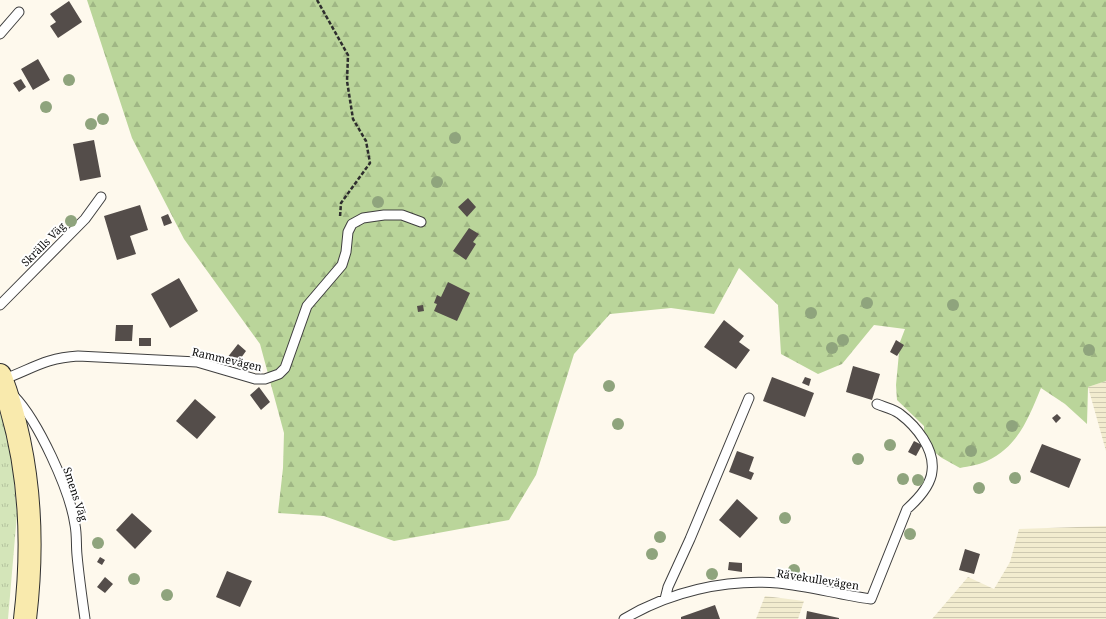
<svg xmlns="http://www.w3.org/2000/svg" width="1106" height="619" font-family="'Noto Serif',serif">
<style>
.farmland{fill:url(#farmland-rules)}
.grass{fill:url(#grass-tufts)}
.forest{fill:url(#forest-firs)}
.building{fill:#544d4a}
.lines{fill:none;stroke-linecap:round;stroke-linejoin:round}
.lane-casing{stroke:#3f3f3f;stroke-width:11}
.secondary-casing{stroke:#2e2e2e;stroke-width:24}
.path{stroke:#2e2e2e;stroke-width:2.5;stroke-dasharray:4 2;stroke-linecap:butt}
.lane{stroke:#fff;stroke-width:9}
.secondary{stroke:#f9eaad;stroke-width:22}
.tree{fill:#8fa47d}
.labels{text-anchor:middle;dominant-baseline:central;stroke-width:4;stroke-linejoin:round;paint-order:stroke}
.street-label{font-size:11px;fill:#0c0c0c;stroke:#fff}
</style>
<defs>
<pattern id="farmland-rules" width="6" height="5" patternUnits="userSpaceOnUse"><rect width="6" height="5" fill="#f2eccf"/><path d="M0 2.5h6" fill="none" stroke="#cec9b1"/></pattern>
<pattern id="grass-tufts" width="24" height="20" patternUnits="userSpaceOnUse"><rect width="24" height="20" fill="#d4e5b9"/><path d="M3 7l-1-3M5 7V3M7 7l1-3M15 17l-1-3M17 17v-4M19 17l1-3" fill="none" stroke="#b5c39e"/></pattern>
<pattern id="forest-firs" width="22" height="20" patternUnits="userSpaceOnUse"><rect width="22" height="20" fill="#bad59a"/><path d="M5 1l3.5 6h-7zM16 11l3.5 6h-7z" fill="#9fb684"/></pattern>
</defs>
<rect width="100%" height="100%" fill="#fef9ed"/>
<path class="farmland" d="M1106,381V451L1088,387Z
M1106,526V619H932L968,577L994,589L1010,562L1019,529Z
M765,596L804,601L798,619H756Z"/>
<path class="grass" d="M0,413L11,447L17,514L8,619H0Z"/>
<path class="forest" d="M87,0H1106V381L1088,387L1087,424L1065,404L1041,388C1029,417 1018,447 987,461C979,465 969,466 960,468L942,458L924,444V426L897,400L896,385L900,342L905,329L874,325L842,364L818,374L781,354L778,305L739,268L714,314L671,308L610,314L574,354L536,475L509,520L394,541L324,516L278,513L283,468L284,433L260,344L184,239L132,138Z"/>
<path class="building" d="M69,1L82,22L58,38L50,26L56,22L50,14Z
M38,59L50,80L33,90L21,69Z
M21,79L26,87L19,92L13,83Z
M94,140L101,177L80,181L73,144Z
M468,198L476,207L467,217L458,207Z
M140,205L148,230L130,236L136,254L117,260L104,216Z
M168,214L172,223L164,226L161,217Z
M469,228L479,234L473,242L476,244L466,260L453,251Z
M179,278L198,311L170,328L151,294Z
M448,282L470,293L457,321L434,311L437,304L434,303L437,295L441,297Z
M423,305L424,311L418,312L417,306Z
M724,320L744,336L739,342L750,350L736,369L704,347Z
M116,325H133L132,341H115Z
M139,338H151V346H139Z
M896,340L904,345L897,356L890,352Z
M238,344L246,351L236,365L227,358Z
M853,366L880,374L872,400L846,392Z
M772,377L814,393L805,417L763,401Z
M805,377L811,379L809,386L802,383Z
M259,387L270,402L261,410L250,395Z
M195,399L216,417L197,439L176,421Z
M1057,414L1061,418L1056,423L1052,418Z
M914,441L922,445L916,456L908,452Z
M1042,444L1081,459L1069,488L1030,472Z
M737,451L754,457L749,471L754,473L751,480L729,472Z
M737,499L758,518L740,538L719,520Z
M132,513L152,531L135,549L116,530Z
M965,549L980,554L974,574L959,570Z
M100,557L105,560L102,565L97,562Z
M729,562L742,563V572L728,570Z
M227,571L252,581L240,607L216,597Z
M105,577L113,584L105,593L97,587Z
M715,605L720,619H681V617Z
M807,611L839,618V619H806Z"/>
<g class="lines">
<defs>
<path id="lane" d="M0,34L19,12
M0,305L85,219L101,197
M2,380C32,369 45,358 78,356L197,362L255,379H265L279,374L285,368L307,306L342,265L346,252L348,232L352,224L363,218L384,215H402L421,222
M14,396C38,421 70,490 75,525C77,535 76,545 77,555C79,577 82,598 85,619
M665,599L668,587L690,539L749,398
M624,619C669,592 724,579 778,583C809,586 840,595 871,599L907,509C917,500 931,485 932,471C935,449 916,426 900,414C894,409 884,407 877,404"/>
<path id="secondary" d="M0,375C30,454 35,536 25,619"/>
</defs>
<use href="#lane" class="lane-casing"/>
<use href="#secondary" class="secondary-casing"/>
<path class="path" d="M317,0L348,55L347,81L353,119L366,141L370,163L341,203L340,217"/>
<use href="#lane" class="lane"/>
<use href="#secondary" class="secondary"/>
</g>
<g class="tree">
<circle cx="69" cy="80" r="6"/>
<circle cx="46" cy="107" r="6"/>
<circle cx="103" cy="119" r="6"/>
<circle cx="91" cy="124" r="6"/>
<circle cx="455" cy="138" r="6"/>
<circle cx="437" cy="182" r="6"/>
<circle cx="378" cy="202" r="6"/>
<circle cx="71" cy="221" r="6"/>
<circle cx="867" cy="303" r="6"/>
<circle cx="953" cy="305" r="6"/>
<circle cx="811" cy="313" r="6"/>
<circle cx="843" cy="340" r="6"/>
<circle cx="832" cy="348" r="6"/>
<circle cx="1089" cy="350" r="6"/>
<circle cx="609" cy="386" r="6"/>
<circle cx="618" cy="424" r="6"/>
<circle cx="1012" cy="426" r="6"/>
<circle cx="890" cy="445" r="6"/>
<circle cx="971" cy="451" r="6"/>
<circle cx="858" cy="459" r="6"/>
<circle cx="1015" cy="478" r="6"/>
<circle cx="903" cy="479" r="6"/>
<circle cx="918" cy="480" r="6"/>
<circle cx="979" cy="488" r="6"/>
<circle cx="785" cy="518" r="6"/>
<circle cx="910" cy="534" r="6"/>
<circle cx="660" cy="537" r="6"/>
<circle cx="98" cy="543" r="6"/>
<circle cx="652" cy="554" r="6"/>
<circle cx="794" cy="570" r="6"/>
<circle cx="712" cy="574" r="6"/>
<circle cx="134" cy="579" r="6"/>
<circle cx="167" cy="595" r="6"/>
</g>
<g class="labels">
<g class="street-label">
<text transform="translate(43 244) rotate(-45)">Skrälls Väg</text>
<text transform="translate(227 359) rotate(13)">Rammevägen</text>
<text transform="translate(76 494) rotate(72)">Smens Väg</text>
<text transform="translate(818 579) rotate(9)">Rävekullevägen</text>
</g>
</g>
</svg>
